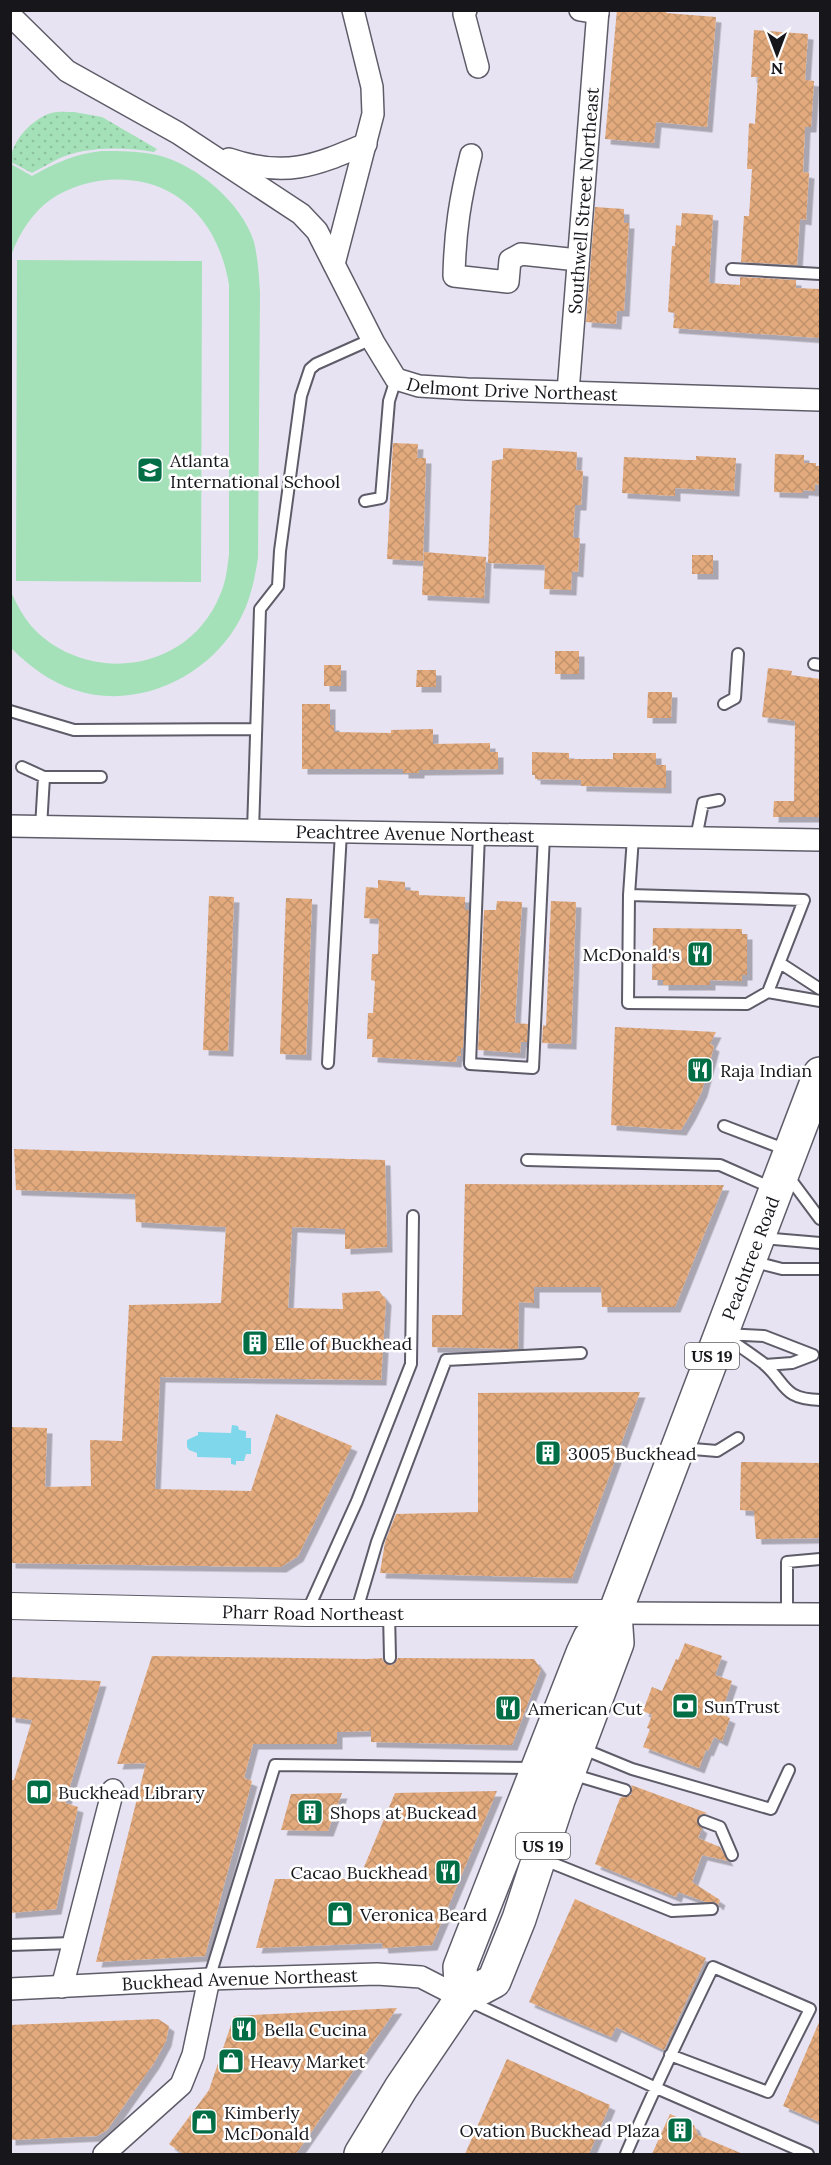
<svg xmlns="http://www.w3.org/2000/svg" width="831" height="2165" font-family="Lora,serif">
<style>
.park{fill:url(#park-dots)}
.pitch{fill:#a5e1b8}
.water{fill:#7fd7ec}
.building{fill:url(#building-cross-hatch);filter:url(#shadow)}
.lines{fill:none;stroke-linecap:round;stroke-linejoin:round}
.service-casing{stroke:#5f5c69;stroke-width:14}
.minor-casing{stroke:#5f5c69;stroke-width:24}
.tertiary-casing{stroke:#5f5c69;stroke-width:28}
.trunk-casing{stroke:#5f5c69;stroke-width:36}
.service{stroke:#fff;stroke-width:10}
.minor{stroke:#fff;stroke-width:21}
.tertiary{stroke:#fff;stroke-width:26}
.trunk{stroke:#fff;stroke-width:33}
.labels{text-anchor:middle;dominant-baseline:central;stroke-width:5;stroke-linejoin:round;paint-order:stroke}
.shield{fill:#fff;stroke:#5d5c5f;stroke-width:1.5}
.shield-label{font-size:16px;font-weight:bold;fill:#17161b}
.street-label{font-size:18px;fill:#17161b;stroke:#fff}
.poi-label{font-size:18px;fill:#17161b;stroke:#fff;text-anchor:start}
</style>
<defs>
<pattern id="park-dots" width="8" height="8" patternUnits="userSpaceOnUse" patternTransform="scale(1.5)"><rect width="8" height="8" fill="#a5e1b8"/><path d="M2 2h.1M6 6h.1" fill="none" stroke="#8dc09e" stroke-width="1.8" stroke-linecap="round"/></pattern>
<pattern id="building-cross-hatch" width="8" height="8" patternUnits="userSpaceOnUse" patternTransform="scale(1.5)"><rect width="8" height="8" fill="#e3aa7d"/><path d="M0 0l8 8M0 8l8-8" fill="none" stroke="#c2926b"/></pattern>
<filter id="shadow"><feDropShadow dx="5.5" dy="5.5" stdDeviation="0" flood-color="#0004"/></filter>
</defs>
<rect width="100%" height="100%" fill="#e7e3f2"/>
<path class="park" d="M74,112L102,117L157,149L154,152C123,147 85,146 56,160C48,164 40,169 32,173L11,162C10,142 32,119 51,113C58,111 67,112 74,112Z"/>
<path class="pitch" d="M101,151C120,151 139,151 157,155C196,164 242,203 254,242C258,259 259,275 260,293L258,558C254,583 249,606 235,628C203,679 135,710 75,690C50,682 29,666 11,648V592C18,607 26,622 39,634C97,685 190,669 220,595C226,582 227,569 229,555V285C223,248 206,214 173,194C137,172 84,176 50,200C32,213 18,235 11,256V164L32,176C55,163 75,154 101,151Z
M17,260L202,261L201,582L16,581Z"/>
<path class="water" d="M232,1425L238,1426L239,1430L246,1431V1438H251V1454H246L244,1461H236V1465L231,1464V1458L197,1457V1453L189,1450L187,1447V1440L198,1435V1432L231,1433Z"/>
<path class="building" d="M617,10H667L666,13L716,17L707,127L656,122L654,143L605,139Z
M754,30L808,34L805,80L814,81L811,127H805L803,172L809,173L806,220L800,219L797,265L741,262L744,216H749L752,169H747L749,123L755,124L758,77H751Z
M595,207L624,209V223H629L624,311H617L616,324L586,322Z
M682,213L713,215L709,283L740,285V277L796,280V288L820,289V338L673,328L675,313L668,312L672,246H675L676,225L681,226Z
M393,443L418,444L417,458H426L423,561L387,559Z
M503,448L577,452L576,470L583,471L581,505H575L573,538H580L579,553L578,572L572,571L571,590L544,589L545,565L488,563L492,461L503,459Z
M775,454L804,455V463H816V466H820V485L815,484V491L803,490V493L774,492Z
M696,456L736,458L734,491L675,488V496L622,493L624,457L687,460H696Z
M424,552L486,557L484,598L422,595Z
M692,555H713V574H692Z
M555,651H579V674H555Z
M324,665H341V686H324Z
M768,668L792,671L791,675L820,679V817H773L774,801H794L795,721L762,717Z
M417,670H436V687H416Z
M648,692H672L671,718H647Z
M302,704H330V725H334V732L391,733V730L433,729V744L490,743V752H498V769L419,770V773H403V769H302Z
M532,752L569,753V759H613V753H656V765H666V788L581,786V780L535,779V775H532Z
M378,880L405,882V890L419,891V895L465,897V910H469L463,1049L461,1048V1056H457L456,1062L372,1057L373,1039H367L368,1013H373L375,981L371,980L372,954H378L379,919L364,918L366,887L378,888Z
M209,896L234,897L228,1051L203,1050Z
M286,898L312,899L306,1055L280,1054Z
M497,901L522,902L515,1023L528,1024L527,1042H521L520,1053L478,1050L484,910H496Z
M551,901L576,902L571,1044L542,1043L543,1025L546,1026Z
M653,928L742,929V934H747V975H742V981L710,980V985H663V980H652Z
M615,1027L716,1032L710,1044L714,1046L702,1091L690,1115L681,1130L611,1125Z
M14,1149L385,1160L387,1247L345,1249V1229L292,1227L288,1308L343,1309L342,1293L379,1291L386,1300L381,1380L160,1377L155,1489L251,1491L276,1414L352,1446L298,1556L281,1567L10,1563V1427L47,1428L45,1487L91,1486L90,1440L122,1441L129,1305L221,1303L226,1227L136,1222L135,1194L16,1190Z
M465,1184L724,1185L675,1307H602L601,1287H534V1303L519,1302L518,1349L432,1347V1315H462Z
M640,1392L572,1578L380,1573L385,1542L396,1514L478,1512V1393Z
M741,1462L820,1463V1538L756,1539L754,1511L740,1510Z
M685,1643L722,1656L715,1675L732,1681L721,1714L730,1718L722,1741L714,1737L708,1751L706,1750L699,1768L643,1747L650,1729L647,1728L652,1715L643,1711L652,1687L662,1691L676,1659L678,1660Z
M152,1656L368,1659L382,1658L384,1662L390,1665L394,1664L398,1658L534,1659L541,1669L512,1745L371,1742V1731L337,1732V1744H253L244,1778L252,1781L205,1956L96,1962L146,1763L117,1764Z
M10,1677L101,1681L65,1803L78,1807L56,1909L10,1913V1780H14L32,1720L10,1717Z
M631,1785L707,1813L700,1815L697,1819L698,1825L702,1828L698,1838L720,1847L728,1861L702,1855L692,1882L720,1900L718,1905L715,1902H706L678,1892L676,1897L595,1864L620,1798L631,1795L632,1789Z
M497,1791L432,1945L383,1948L382,1943L256,1948L275,1879H359L395,1793Z
M342,1793L328,1831L281,1830L291,1794Z
M575,1899L706,1958L664,2050L616,2027L611,2037L529,2002Z
M397,2008L296,2154H183L169,2144L209,2090L234,2016Z
M158,2019L169,2026L166,2041L154,2063L107,2130L97,2136L10,2140V2025Z
M820,2020V2122L783,2106Z
M507,2059L610,2105L589,2154H465Z
M670,2114L694,2125L698,2135L743,2154H652Z"/>
<g class="lines">
<defs>
<path id="service" d="M732,269L820,274
M365,501L381,498L389,401L396,379
M814,664L820,665
M724,704L735,698L738,654
M10,711L74,730L256,729
M22,767L44,777H101
M41,827L44,777
M253,831L260,609L278,586L280,551L301,396L310,369L316,364L372,339
M479,834L470,1064L533,1068L544,835
M633,837L629,895L628,1003L747,1004L768,992L820,1001
M696,838L703,803L719,800
M629,895L804,900L768,992
M780,963L820,989
M328,1063L341,832
M724,1126L787,1150
M527,1160L720,1165L772,1188
M788,1176L820,1219
M761,1238L820,1243
M751,1261L782,1269H820
M724,1334L764,1336L813,1355
M723,1335C736,1344 750,1353 763,1363C787,1383 781,1399 820,1400
M765,1365L792,1363L813,1355
M681,1448L717,1451L738,1438
M307,1612L357,1501L411,1364L413,1216
M356,1613L377,1542L446,1360L581,1353
M389,1613L390,1658
M787,1614V1562L820,1559
M581,1748L632,1769L771,1809L789,1770
M571,1774L625,1790
M704,1821L720,1827L732,1855
M542,1859L672,1911L712,1909
M10,1945L73,1943
M209,1979L275,1765L534,1768
M469,2001L654,2087L808,2154
M626,2154C653,2091 683,2029 713,1967L810,2009L768,2092L670,2055"/>
<g id="minor">
<path d="M466,10L464,14L478,67"/>
<path d="M580,10L598,13"/>
<path id="s1" d="M10,15L67,71L178,133L301,214L317,231L374,343L396,379L419,386L467,389L820,400"/>
<path d="M471,155C460,199 455,231 454,276L508,282L510,260L521,254L578,260"/>
<path d="M229,159C285,178 314,166 366,144"/>
<path d="M334,264L373,114L372,87L353,10"/>
<path id="s2" d="M568,392L598,10"/>
<path id="s3" d="M10,826L820,840"/>
<path d="M615,1613L820,1614"/>
<path d="M62,1987L113,1790"/>
<path id="s4" d="M10,1989L209,1979L377,1974L421,1977L462,1998"/>
<path d="M104,2154L181,2085L193,2055L209,1979"/>
</g>
<g id="tertiary">
<path id="s5" d="M10,1606L307,1613H615"/>
</g>
<g id="trunk">
<path id="s6" d="M462,1998L460,1967L583,1653L590,1638L615,1613L820,1074"/>
<path d="M361,2154L401,2088L462,1998L494,1981L519,1919L558,1800L617,1643L615,1613"/>
</g>
</defs>
<use href="#service" class="service-casing"/>
<use href="#minor" class="minor-casing"/>
<use href="#tertiary" class="tertiary-casing"/>
<use href="#trunk" class="trunk-casing"/>
<use href="#service" class="service"/>
<use href="#minor" class="minor"/>
<use href="#tertiary" class="tertiary"/>
<use href="#trunk" class="trunk"/>
</g>
<defs>
<symbol id="school-square" viewBox="-11 -11 22 22"><rect x="-9" y="-9" width="18" height="18" rx="4" fill="#026e45" stroke="#fff"/><path d="M0-5L7-2L0 1L-7-2ZM-4 1L0 2.5L4 1V4Q0 6-4 4Z" fill="#fff"/></symbol>
<symbol id="restaurant-square" viewBox="-11 -11 22 22"><rect x="-9" y="-9" width="18" height="18" rx="4" fill="#026e45" stroke="#fff"/><path d="M-5-6h1v4h1v-4h1v4h1v-4h1v5L-1.5 .5V6h-2V.5L-5-1ZM5-6V6H3V1.5H1.5Q1.5-4 5-6Z" fill="#fff"/></symbol>
<symbol id="building-square" viewBox="-11 -11 22 22"><rect x="-9" y="-9" width="18" height="18" rx="4" fill="#026e45" stroke="#fff"/><path d="M-4-6H4V6H1V3H-1V6H-4ZM-2.5-4.3h1.7v1.8h-1.7ZM.8-4.3h1.7v1.8H.8ZM-2.5-1h1.7V.8h-1.7ZM.8-1h1.7V.8H.8Z" fill="#fff"/></symbol>
<symbol id="bank-square" viewBox="-11 -11 22 22"><rect x="-9" y="-9" width="18" height="18" rx="4" fill="#026e45" stroke="#fff"/><path d="M-6-4H6V4H-6ZM0-2.3a2.3 2.3 0 1 0 0 4.6a2.3 2.3 0 1 0 0-4.6Z" fill="#fff"/></symbol>
<symbol id="library-square" viewBox="-11 -11 22 22"><rect x="-9" y="-9" width="18" height="18" rx="4" fill="#026e45" stroke="#fff"/><path d="M-6-4Q-3-5.5-.7-3.5V5Q-3 3-6 4ZM6-4Q3-5.5 .7-3.5V5Q3 3 6 4Z" fill="#fff"/></symbol>
<symbol id="shop-square" viewBox="-11 -11 22 22"><rect x="-9" y="-9" width="18" height="18" rx="4" fill="#026e45" stroke="#fff"/><path d="M-5-2.5h2.3a2.7 3.5 0 0 1 5.4 0H5L5.5 6h-11ZM-1.5-2.5h3a1.5 2.3 0 0 0-3 0Z" fill="#fff"/></symbol>
</defs>
<g fill-rule="evenodd">
<use href="#school-square" x="135" y="455" width="30" height="30"/>
<use href="#restaurant-square" x="685" y="939" width="30" height="30"/>
<use href="#restaurant-square" x="685" y="1055" width="30" height="30"/>
<use href="#building-square" x="240" y="1328" width="30" height="30"/>
<use href="#building-square" x="533" y="1438" width="30" height="30"/>
<use href="#bank-square" x="670" y="1691" width="30" height="30"/>
<use href="#restaurant-square" x="493" y="1693" width="30" height="30"/>
<use href="#library-square" x="24" y="1777" width="30" height="30"/>
<use href="#building-square" x="295" y="1797" width="30" height="30"/>
<use href="#restaurant-square" x="433" y="1857" width="30" height="30"/>
<use href="#shop-square" x="325" y="1899" width="30" height="30"/>
<use href="#restaurant-square" x="229" y="2014" width="30" height="30"/>
<use href="#shop-square" x="216" y="2046" width="30" height="30"/>
<use href="#shop-square" x="189" y="2107" width="30" height="30"/>
<use href="#building-square" x="665" y="2115" width="30" height="30"/>
</g>
<g class="labels">
<g class="shield">
<rect x="685" y="1343" width="54" height="26" rx="4.5"/>
<rect x="516" y="1833" width="54" height="26" rx="4.5"/>
</g>
<g class="shield-label">
<text x="712" y="1356">US 19</text>
<text x="543" y="1846">US 19</text>
</g>
<g class="street-label">
<text stroke="none"><textPath href="#s2" startOffset="192">Southwell Street Northeast</textPath></text>
<text stroke="none"><textPath href="#s1" startOffset="663">Delmont Drive Northeast</textPath></text>
<text stroke="none"><textPath href="#s3" startOffset="405">Peachtree Avenue Northeast</textPath></text>
<text stroke="none"><textPath href="#s6" startOffset="800">Peachtree Road</textPath></text>
<text stroke="none"><textPath href="#s5" startOffset="303">Pharr Road Northeast</textPath></text>
<text stroke="none"><textPath href="#s4" startOffset="230">Buckhead Avenue Northeast</textPath></text>
</g>
<g class="poi-label">
<text x="170" y="460">Atlanta<tspan x="170" dy="21">International School</tspan></text>
<text x="680" y="954" text-anchor="end">McDonald's</text>
<text x="720" y="1070">Raja Indian</text>
<text x="274" y="1343">Elle of Buckhead</text>
<text x="568" y="1453">3005 Buckhead</text>
<text x="704" y="1706">SunTrust</text>
<text x="528" y="1708">American Cut</text>
<text x="58" y="1792">Buckhead Library</text>
<text x="330" y="1812">Shops at Buckead</text>
<text x="428" y="1872" text-anchor="end">Cacao Buckhead</text>
<text x="360" y="1914">Veronica Beard</text>
<text x="264" y="2029">Bella Cucina</text>
<text x="250" y="2061">Heavy Market</text>
<text x="224" y="2112">Kimberly<tspan x="224" dy="21">McDonald</tspan></text>
<text x="660" y="2130" text-anchor="end">Ovation Buckhead Plaza</text>
</g>
</g>
<rect width="831" height="2165" fill="none" stroke="#17161b" stroke-width="24"/>
<g transform="translate(777 54) rotate(180)" stroke="#ffffff" stroke-width="4.5" paint-order="stroke">
<path d="M0-4.5L10 22L0 15L-10 22Z" fill="#17161b"/>
<text y="-9" font-size="16" font-weight="bold" text-anchor="middle" fill="#17161b">N</text>
</g>
</svg>
